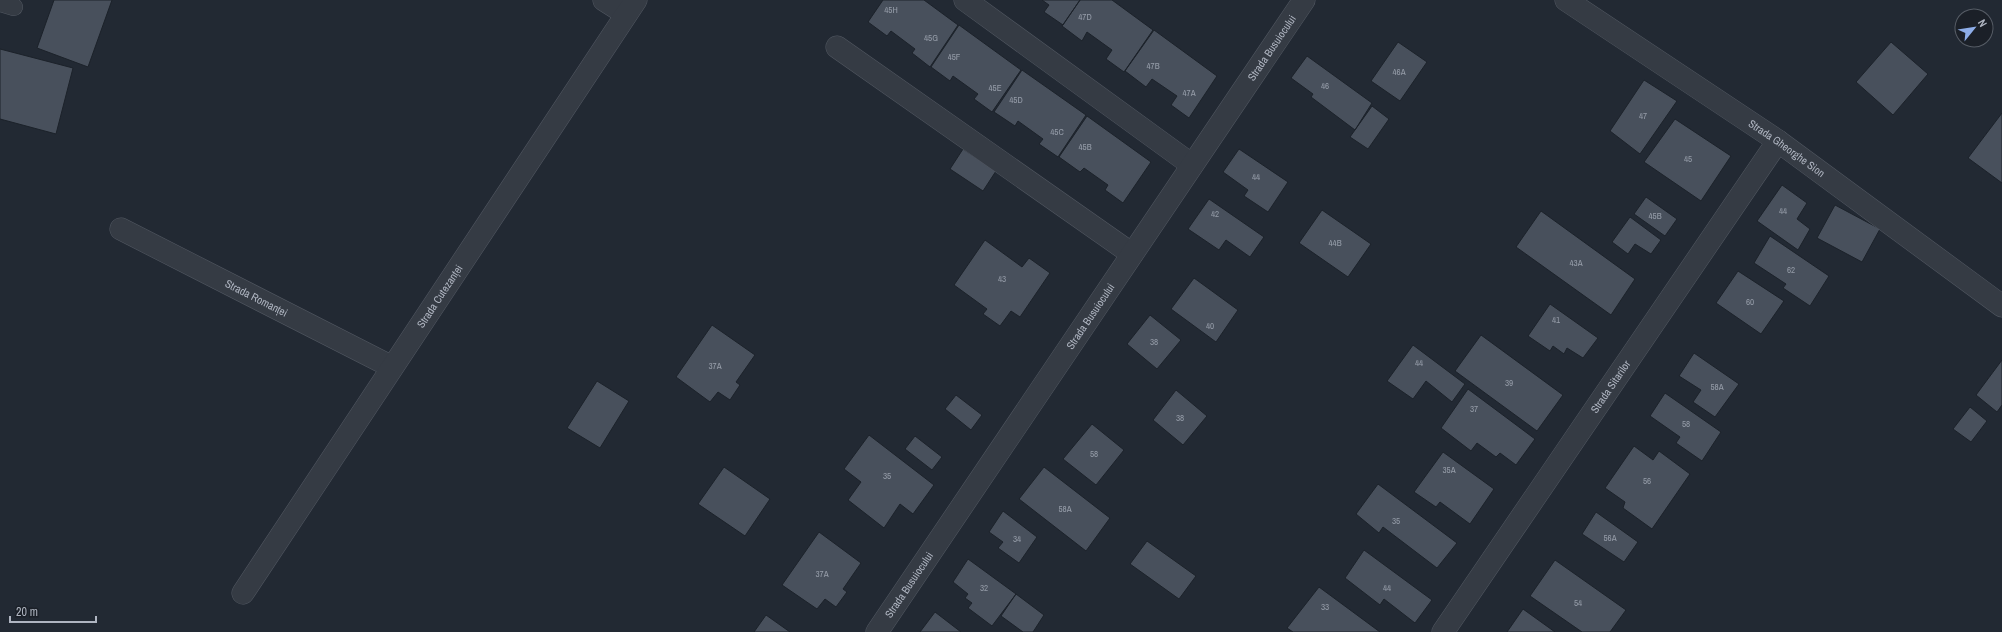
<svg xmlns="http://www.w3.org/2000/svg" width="2002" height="632" font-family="'Archivo Narrow',sans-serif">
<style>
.building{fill:#48505c;stroke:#1c222a}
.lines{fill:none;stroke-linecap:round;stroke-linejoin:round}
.lane-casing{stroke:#525862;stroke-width:18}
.street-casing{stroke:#525862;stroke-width:23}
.lane{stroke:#353b44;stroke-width:17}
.street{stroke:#353b44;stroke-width:22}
.labels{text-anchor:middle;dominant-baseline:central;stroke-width:3;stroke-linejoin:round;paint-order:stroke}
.number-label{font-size:9px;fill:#959ca8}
.street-label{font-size:11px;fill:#afb5c1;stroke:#1b2028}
</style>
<rect width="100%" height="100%" fill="#222933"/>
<path class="building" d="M54,0H112L88,67L37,48Z
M883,0H924L958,25L930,67L912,53L915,49L891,31L887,36L868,22Z
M1042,0H1080L1063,25L1044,12L1049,5Z
M1080,0H1112L1153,30L1124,72L1106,59L1112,50L1087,32L1082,41L1062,26Z
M959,25L1021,70L992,112L974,99L978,94L953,76L950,81L931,67Z
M1154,30L1217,76L1189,118L1171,105L1177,96L1152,79L1146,87L1125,71Z
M1398,42L1427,62L1400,101L1371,81Z
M1891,42L1928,74L1893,115L1856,82Z
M0,49L73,68L56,134L0,119Z
M1307,56L1372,103L1355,130L1311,97L1313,94L1291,78Z
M1022,70L1086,115L1058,157L1039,144L1043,139L1018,121L1015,126L994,112Z
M1644,80L1677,101L1640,154L1610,131Z
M1372,106L1389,119L1368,149L1350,137Z
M2002,113V183L1968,158Z
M1087,116L1151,162L1123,203L1105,190L1108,185L1084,168L1080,172L1059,157Z
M1675,119L1731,156L1701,201L1644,162Z
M963,149L996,171L983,191L950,169Z
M1239,149L1288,182L1268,212L1244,196L1248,190L1223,172Z
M1782,185L1807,203L1797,219L1810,229L1798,250L1757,221Z
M1646,197L1677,219L1665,236L1634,214Z
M1209,199L1264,237L1250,257L1226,240L1219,250L1188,229Z
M1835,205L1880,229L1862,262L1817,238Z
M1322,210L1371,244L1348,277L1299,243Z
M1541,211L1635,279L1611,315L1516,247Z
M1630,217L1661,240L1651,254L1635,244L1628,254L1612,242Z
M1770,236L1829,276L1810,306L1783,288L1786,284L1754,263Z
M985,240L1022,267L1029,258L1050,273L1020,317L1011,311L1000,326L983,314L987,309L954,285Z
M1738,271L1784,301L1761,334L1716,303Z
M1194,278L1238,310L1216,342L1171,309Z
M1550,304L1598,338L1583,358L1567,348L1564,354L1553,346L1550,351L1528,336Z
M1150,315L1181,340L1157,369L1127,344Z
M712,325L755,355L736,382L740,385L730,400L718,392L710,402L676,377Z
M1481,335L1563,395L1537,431L1455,371Z
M1413,345L1465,384L1452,402L1426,381L1413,399L1387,381Z
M1694,353L1739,384L1715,417L1693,402L1701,390L1679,376Z
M2002,360V405L1997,412L1976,395Z
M597,381L629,401L600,448L567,428Z
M1468,389L1535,439L1516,465L1500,453L1496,457L1477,443L1471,451L1441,428Z
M1176,390L1207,416L1183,445L1153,420Z
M1665,393L1721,432L1702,461L1676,443L1680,437L1650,416Z
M956,395L982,415L971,430L945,409Z
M1970,407L1987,421L1971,442L1953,429Z
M1092,424L1124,450L1096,485L1063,459Z
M869,435L934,485L913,514L900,504L884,528L848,500L861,482L844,469Z
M915,436L942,457L932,470L905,449Z
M1634,446L1653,460L1659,451L1690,474L1652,529L1623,508L1625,502L1605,488Z
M1443,452L1494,489L1470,524L1440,502L1436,507L1414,492Z
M724,467L770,499L745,536L698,504Z
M1044,467L1110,518L1086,551L1019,499Z
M1378,484L1457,543L1437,568L1383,527L1379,533L1356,514Z
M1003,511L1037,537L1019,563L998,548L1003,542L989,532Z
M1596,512L1638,542L1624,562L1582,534Z
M819,532L861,563L843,589L847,592L836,607L825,599L817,609L782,585Z
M1147,541L1196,576L1179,599L1130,564Z
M1364,550L1432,600L1415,623L1384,599L1380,605L1345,578Z
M968,559L1016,594L992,626L968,608L972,603L965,598L968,594L953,582Z
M1555,560L1626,610L1610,632H1582L1530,596Z
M1319,587L1380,632H1293L1287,628Z
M1016,594L1044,615L1033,632H1023L1001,616Z
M1523,609L1555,632H1507Z
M935,612L961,632H920Z
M766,615L790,632H754Z"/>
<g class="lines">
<defs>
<path id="lane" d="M0,3L14,7"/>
<g id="street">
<path d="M604,0L626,14"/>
<path d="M965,0L1192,165"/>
<path id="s1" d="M1566,0L1778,141L2002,306"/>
<path d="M837,47L1132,254"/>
<path id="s2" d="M121,229L392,367"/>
<path id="s3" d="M243,593L636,0"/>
<path id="s4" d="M877,632L1304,0"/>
<path id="s5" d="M1443,632L1778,141"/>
</g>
</defs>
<use href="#lane" class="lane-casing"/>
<use href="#street" class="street-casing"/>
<use href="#lane" class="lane"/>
<use href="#street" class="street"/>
</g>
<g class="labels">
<g class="number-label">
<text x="891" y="10">45H</text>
<text x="1085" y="17">47D</text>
<text x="931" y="38">45G</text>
<text x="954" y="57">45F</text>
<text x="1153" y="66">47B</text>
<text x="1399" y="72">46A</text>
<text x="1325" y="86">46</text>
<text x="995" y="88">45E</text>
<text x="1189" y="93">47A</text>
<text x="1016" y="100">45D</text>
<text x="1643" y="116">47</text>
<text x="1057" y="132">45C</text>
<text x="1085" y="147">45B</text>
<text x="1688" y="159">45</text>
<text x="1256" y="177">44</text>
<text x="1783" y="211">44</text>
<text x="1215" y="214">42</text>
<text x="1655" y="216">45B</text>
<text x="1335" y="243">44B</text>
<text x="1576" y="263">43A</text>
<text x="1791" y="270">62</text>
<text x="1002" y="279">43</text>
<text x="1750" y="302">60</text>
<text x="1556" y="320">41</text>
<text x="1210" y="326">40</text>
<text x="1154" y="342">38</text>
<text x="1419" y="363">44</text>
<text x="715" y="366">37A</text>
<text x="1509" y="383">39</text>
<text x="1717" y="387">58A</text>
<text x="1474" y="409">37</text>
<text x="1180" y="418">38</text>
<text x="1686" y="424">58</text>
<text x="1094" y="454">58</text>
<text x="1449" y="470">35A</text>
<text x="887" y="476">35</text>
<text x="1647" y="481">56</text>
<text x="1065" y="509">58A</text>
<text x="1396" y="521">35</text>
<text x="1610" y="538">56A</text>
<text x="1017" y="539">34</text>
<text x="822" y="574">37A</text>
<text x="984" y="588">32</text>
<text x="1387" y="588">44</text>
<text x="1578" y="603">54</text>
<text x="1325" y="607">33</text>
</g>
<g class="street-label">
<text stroke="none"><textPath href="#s4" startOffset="705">Strada Busuiocului</textPath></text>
<text stroke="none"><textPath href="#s1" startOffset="266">Strada Gheorghe Sion</textPath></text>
<text stroke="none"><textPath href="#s3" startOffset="356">Strada Cutezanței</textPath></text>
<text stroke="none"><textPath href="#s2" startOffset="152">Strada Romanței</textPath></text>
<text stroke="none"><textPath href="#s4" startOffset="381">Strada Busuiocului</textPath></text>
<text stroke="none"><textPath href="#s5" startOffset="297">Strada Sitarilor</textPath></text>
<text stroke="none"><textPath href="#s4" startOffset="57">Strada Busuiocului</textPath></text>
</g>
</g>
<g transform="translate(1974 28) rotate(60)"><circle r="19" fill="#1b2028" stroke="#565c65"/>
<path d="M0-3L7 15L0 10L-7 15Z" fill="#8dade8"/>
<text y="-6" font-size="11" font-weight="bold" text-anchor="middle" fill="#afb5c1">N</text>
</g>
<path d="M10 616v6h86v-6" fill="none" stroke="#afb5c1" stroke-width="2"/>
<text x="16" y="616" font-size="12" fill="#afb5c1" stroke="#1b2028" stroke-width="3" paint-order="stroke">20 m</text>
</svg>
